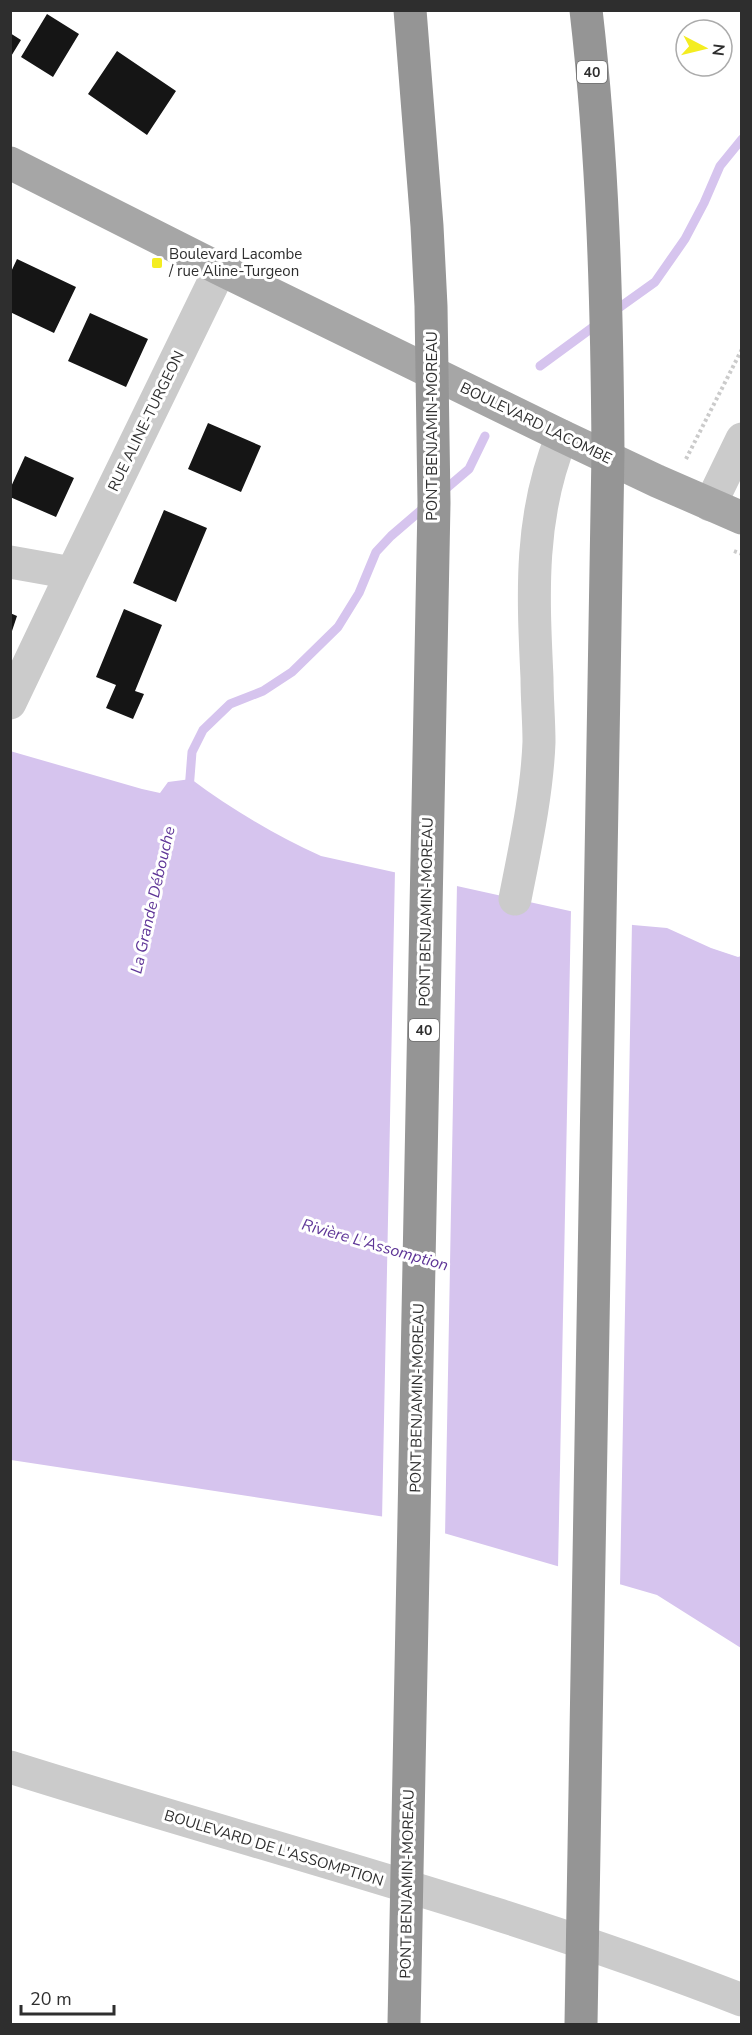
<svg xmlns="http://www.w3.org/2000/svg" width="752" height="2035" font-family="'Nunito Sans',sans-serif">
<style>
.water{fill:#d6c4ee}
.pier{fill:#fff}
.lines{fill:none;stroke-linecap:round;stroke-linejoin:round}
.stream{stroke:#d6c4ee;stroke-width:9}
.building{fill:#151515}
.path{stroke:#cbcbcb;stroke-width:4;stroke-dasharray:3 3;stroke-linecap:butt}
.minor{stroke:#cbcbcb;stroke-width:33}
.major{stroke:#a6a6a6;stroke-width:33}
.highway{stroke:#959595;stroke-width:33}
.poi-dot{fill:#f4ed20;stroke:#fff;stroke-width:2}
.labels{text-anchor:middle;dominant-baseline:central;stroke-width:6;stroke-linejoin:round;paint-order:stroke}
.shield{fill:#fff;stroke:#6d6d6d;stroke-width:1.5}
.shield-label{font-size:14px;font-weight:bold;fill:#2e2e2e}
.poi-label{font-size:15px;fill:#2e2e2e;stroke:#fff;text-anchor:start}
.street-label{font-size:15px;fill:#2e2e2e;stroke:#fff}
.water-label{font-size:16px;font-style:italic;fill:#5e3597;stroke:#fff}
</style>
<rect width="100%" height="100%" fill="#fff"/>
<path class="water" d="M10,751L142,789L160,793L168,782L191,779C231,809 275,835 321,856L633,925L667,928L711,948L738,957L741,956V1648L657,1595L392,1518L11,1460Z"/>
<path class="pier" d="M395,870L457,884L445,1537L382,1520Z
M571,909L632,922L620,1587L558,1569Z"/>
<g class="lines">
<path class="stream" d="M613,312L655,282L685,239L704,203L720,166L742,139
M540,366L600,322
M442,492L469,469L485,436
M189,790L192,752L203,730L230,704L263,691L292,672L338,627L359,593L376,552L391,536L427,505"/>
</g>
<path class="building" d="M47,14L79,34L53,77L21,57Z
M10,33L21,40L10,58Z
M117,51L176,91L147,135L88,94Z
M17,259L76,287L54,333L10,312V274Z
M90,313L148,339L126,387L68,361Z
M208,423L261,446L241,492L188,469Z
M25,456L74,478L56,517L10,497V489Z
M164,510L207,528L176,602L133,583Z
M124,609L162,625L135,691L144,694L133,719L106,708L116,685L96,677Z
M10,613L17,616L11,634L10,633Z"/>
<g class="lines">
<path class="path" d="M686,459L742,349
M734,551L742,554"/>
<path class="minor" d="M710,505L742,439
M10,562L72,573L220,269
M10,703L72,573
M515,899C525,848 537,794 539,742C539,721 537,699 537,678C533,594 529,516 562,436
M10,1767C254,1844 503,1907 742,2000"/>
<path class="major" d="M10,163L220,269L562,436L657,481L742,518"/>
<path class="highway" d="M404,2024L434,503L431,306L427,226L410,10
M581,2024L608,452C607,305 603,157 586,10"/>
</g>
<rect class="poi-dot" x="151" y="257" width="12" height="12" rx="3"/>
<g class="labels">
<g class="shield">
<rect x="577" y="61" width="30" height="22" rx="4.5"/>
<rect x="409" y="1019" width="30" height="22" rx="4.5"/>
</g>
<g class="shield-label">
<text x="592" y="72">40</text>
<text x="424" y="1030">40</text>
</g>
<g class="poi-label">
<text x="169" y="254">Boulevard Lacombe<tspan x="169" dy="17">/ rue Aline-Turgeon</tspan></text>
</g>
<g class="street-label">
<text transform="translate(146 421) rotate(-64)">RUE ALINE-TURGEON</text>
<text transform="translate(536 423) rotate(26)">BOULEVARD LACOMBE</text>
<text transform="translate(432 426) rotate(-90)">PONT BENJAMIN-MOREAU</text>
<text transform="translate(426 912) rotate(-89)">PONT BENJAMIN-MOREAU</text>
<text transform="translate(417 1398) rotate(-89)">PONT BENJAMIN-MOREAU</text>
<text transform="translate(274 1848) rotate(17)">BOULEVARD DE L'ASSOMPTION</text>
<text transform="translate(407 1884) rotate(-89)">PONT BENJAMIN-MOREAU</text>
</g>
<g class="water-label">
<text transform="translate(153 900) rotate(-77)">La Grande Débouche</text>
<text transform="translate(375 1245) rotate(16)">Rivière L'Assomption</text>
</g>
</g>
<rect width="752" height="2035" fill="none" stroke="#2e2e2e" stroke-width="24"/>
<g transform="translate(704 48) rotate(97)"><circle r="28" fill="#ffffff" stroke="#ababab" stroke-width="1.5"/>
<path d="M0-4.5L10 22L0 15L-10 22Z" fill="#f4ed20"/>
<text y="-9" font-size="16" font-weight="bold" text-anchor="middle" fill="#2e2e2e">N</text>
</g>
<path d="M21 2005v9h93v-9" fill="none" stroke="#2e2e2e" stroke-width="3"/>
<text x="30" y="2005" font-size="18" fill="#2e2e2e" stroke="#ffffff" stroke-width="4.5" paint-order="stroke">20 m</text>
</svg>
